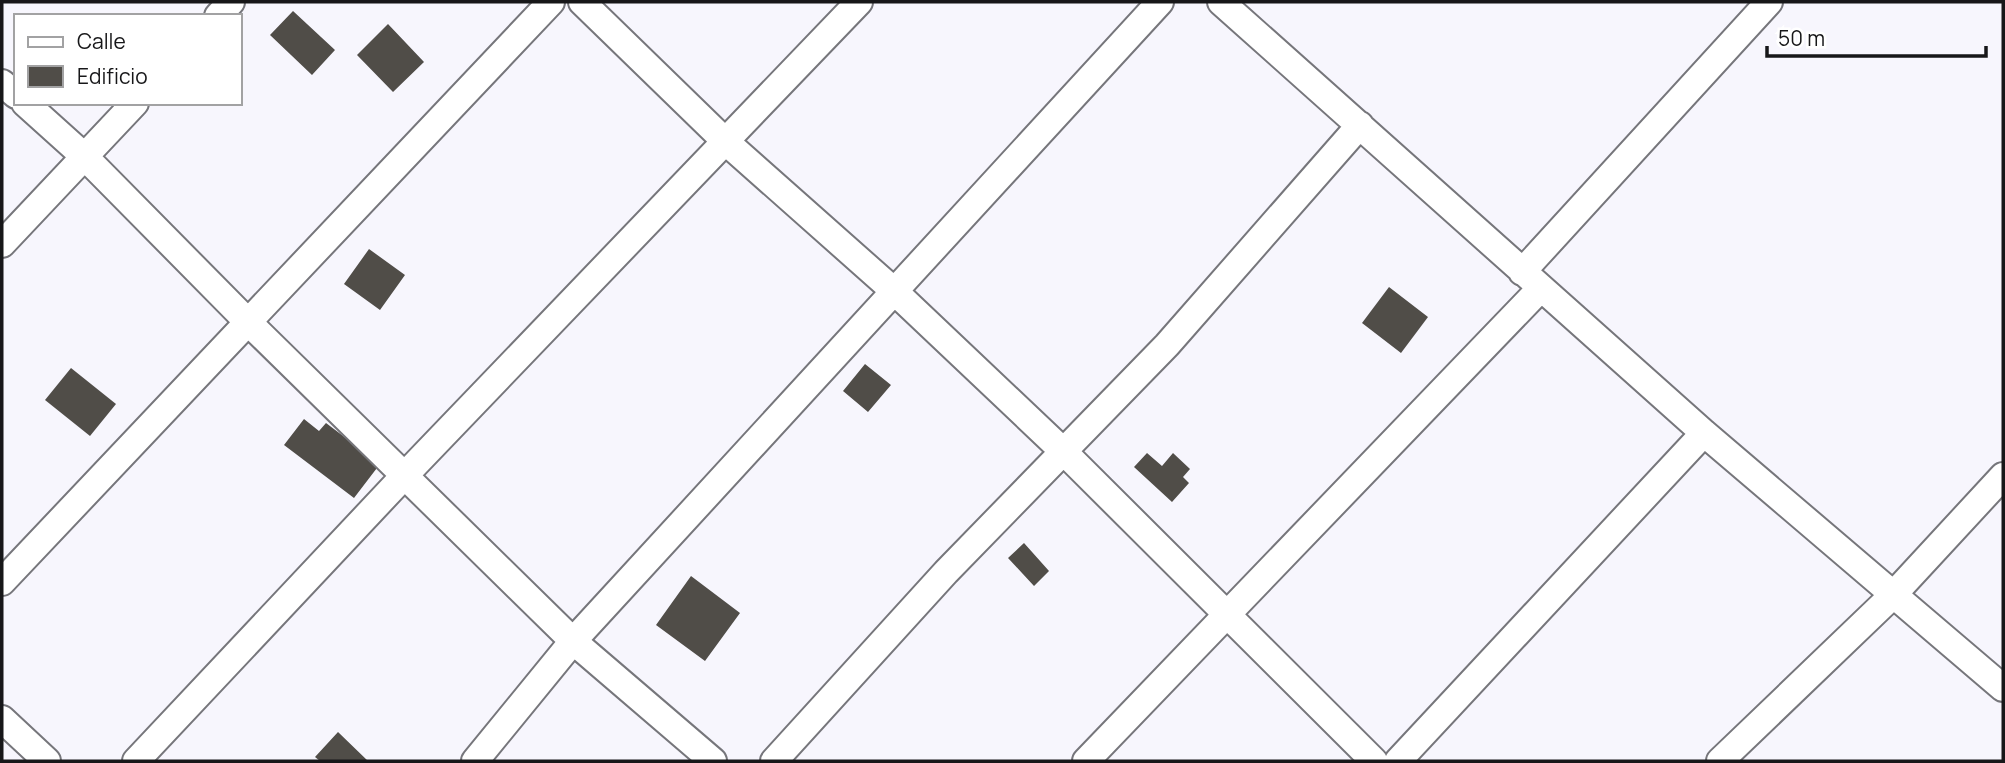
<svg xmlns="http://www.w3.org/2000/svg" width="2005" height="763" font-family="Manrope,sans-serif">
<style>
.building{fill:#504d48}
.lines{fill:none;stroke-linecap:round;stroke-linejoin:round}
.street-casing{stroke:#76767b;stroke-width:30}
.street{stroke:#fff;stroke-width:26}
</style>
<rect width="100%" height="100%" fill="#f7f6fd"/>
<path class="building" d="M293,11L335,50L312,75L270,35Z
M388,24L424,62L393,92L357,55Z
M369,249L405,275L380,310L344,284Z
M1389,287L1428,317L1401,353L1362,323Z
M865,364L891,385L868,412L843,391Z
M71,368L116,404L90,436L45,400Z
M304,419L319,431L326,423L380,464L354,498L284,445Z
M1147,453L1162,466L1173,453L1190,469L1183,477L1189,483L1172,502L1134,467Z
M1024,543L1049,571L1034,586L1008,558Z
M691,576L740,613L705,661L656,625Z
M338,732L368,761H320L315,757Z"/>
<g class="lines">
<defs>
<path id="street" d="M582,2L725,141L893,290L1064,452L1374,761
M1221,2L1704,433L2003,688
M218,16L231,2
M2,83L16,95
M25,103L85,157L249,323L573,641L713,761
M2,244L135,103
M1522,272L1769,2
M2,582L551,2
M2,719L47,761
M136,761L405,475L859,2
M475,761L573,641L1160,2
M774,761L946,572L1167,345L1360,125
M1086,761L1540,289
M1398,761L1704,433
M1720,761L1893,595L2003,476"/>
</defs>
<use href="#street" class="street-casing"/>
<use href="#street" class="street"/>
</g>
<rect width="2005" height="763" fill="none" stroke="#171719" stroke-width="7"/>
<rect x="14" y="14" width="228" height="91" fill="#ffffff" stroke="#a2a2a3" stroke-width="2"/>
<rect x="28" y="37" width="35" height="10" fill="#ffffff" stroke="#a2a2a3" stroke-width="2"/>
<text x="77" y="49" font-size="21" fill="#171719">Calle</text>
<rect x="28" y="66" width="35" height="21" fill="#504d48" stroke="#a2a2a3" stroke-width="2"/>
<text x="77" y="84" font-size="21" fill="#171719">Edificio</text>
<path d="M1767 46v10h219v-10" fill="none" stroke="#171719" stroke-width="3.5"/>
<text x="1778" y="46" font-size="21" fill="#171719" stroke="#ffffff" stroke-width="5" paint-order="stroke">50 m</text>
</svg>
